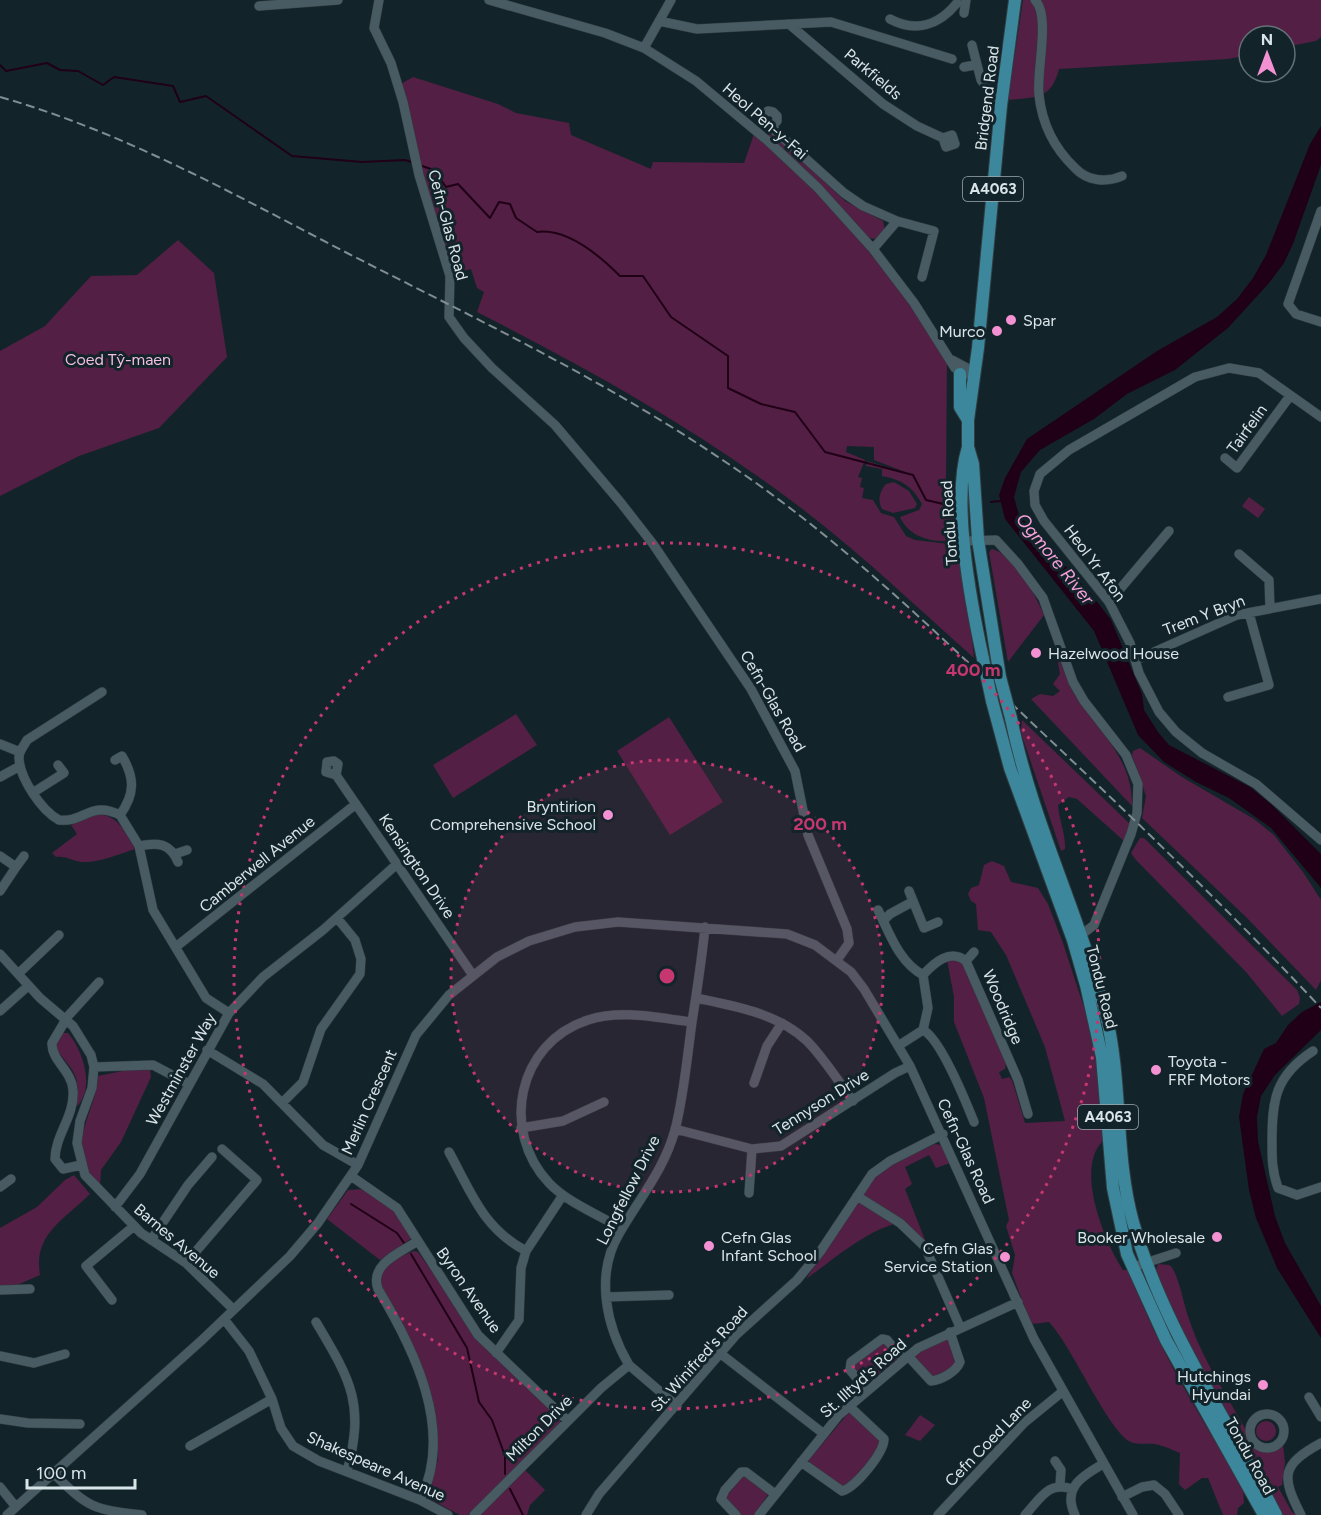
<svg xmlns="http://www.w3.org/2000/svg" width="1321" height="1515" font-family="Figtree,sans-serif">
<style>
.green{fill:#531f44}
.water{fill:#1f0016}
.lines{fill:none;stroke-linecap:round;stroke-linejoin:round}
.stream{stroke:#1f0016;stroke-width:2}
.minor-casing{stroke:#303d41;stroke-width:10}
.major-casing{stroke:#303d41;stroke-width:14}
.minor{stroke:#485b62;stroke-width:9}
.major{stroke:#3c879c;stroke-width:12}
.rail{stroke:#808e93;stroke-width:2;stroke-dasharray:9 4.5;stroke-linecap:butt}
.major-bridge-casing{stroke:#303d41;stroke-width:14;stroke-linecap:butt}
.major-bridge{stroke:#3c879c;stroke-width:12}
.ring{fill:none;stroke:#c63770;stroke-width:3;stroke-dasharray:3 6}
.poi-dot{fill:#f491d3;stroke:#12242a;stroke-width:2}
.labels{text-anchor:middle;dominant-baseline:central;stroke-width:6;stroke-linejoin:round;paint-order:stroke}
.shield{fill:#12242a;stroke:#9eabb0;stroke-width:1.5}
.shield-label{font-size:15px;font-weight:bold;fill:#dae5e9}
.street-label{font-size:16px;fill:#dae5e9;stroke:#12242a}
.poi-label{font-size:16px;fill:#dae5e9;stroke:#12242a;text-anchor:end}
.park-label{font-size:16px;fill:#f5bfe2;stroke:#12242a}
.water-label{font-size:18px;font-style:italic;fill:#f8a0da;stroke:#12242a}
.centre{fill:#c63770;stroke:#12242a;stroke-width:3}
.ring-label{font-size:18px;text-anchor:middle;font-weight:bold;fill:#c63770;stroke:#12242a;stroke-width:6;stroke-linejoin:round;paint-order:stroke}
</style>
<rect width="100%" height="100%" fill="#12242a"/>
<path class="green" d="M1023,0H1321V37L1316,41L1285,47V36H1249V55L1228,59L1059,69C1051,100 1036,97 1008,100Z
M413,77L498,104L516,113L569,123L571,135L651,169L653,162L744,163L754,134L805,181L852,231L891,279L947,357L946,481L954,511L957,540C935,544 909,538 900,517L919,510L922,504C912,486 902,480 882,476V469L866,466L867,461L913,475L874,460V447L847,446L846,452L865,460L858,477L862,478L860,487L864,488L862,498L873,500L881,513L894,517L906,536L915,540L957,545L962,549L974,658C911,602 850,543 781,493C686,423 583,366 477,312L484,292L477,288L471,269L455,273L438,226L399,85Z
M769,130L845,201L883,221L885,230L876,239L869,238L766,134Z
M178,240L214,273L227,357L159,428L79,456L0,496V351L45,326L91,276L137,275Z
M894,482L909,491L917,504L915,508L893,513L882,509C877,500 880,491 886,484Z
M1249,497L1265,509L1258,518L1242,506Z
M992,549C1012,553 1037,597 1044,615L1008,662L989,552Z
M1057,656C1064,666 1068,685 1076,697C1100,733 1133,759 1132,806L1031,699L1040,694L1053,696L1060,691L1053,684L1060,674Z
M516,714L537,745L453,798L433,765Z
M669,717L723,802L670,835L617,751Z
M1022,720L1130,824L1124,841L1077,799L1069,797L1058,805C1059,820 1066,835 1065,849L1061,851L1021,733Z
M1140,748L1182,777L1254,819L1274,835L1303,872L1321,900V980L1316,990L1246,917L1142,818L1146,796L1132,755L1133,751Z
M96,814C119,815 124,831 135,849C119,854 101,862 84,862C74,862 66,855 56,857L52,853L77,834L71,825Z
M1140,838H1144L1161,855L1297,990L1300,998L1299,1004L1282,1016L1246,972L1136,860L1131,853Z
M992,861L1004,866L1011,882L1038,888L1048,904L1063,943L1093,1035L1105,1139C1073,1165 1104,1241 1123,1270H1129C1156,1348 1202,1418 1243,1488L1244,1503L1238,1508L1237,1515H1223L1208,1478H1202L1185,1490L1179,1484L1180,1453C1172,1450 1163,1445 1154,1444C1147,1443 1138,1445 1131,1442C1109,1433 1072,1346 1049,1322L1033,1324L1029,1319L1012,1273L1015,1255L1006,1226L1009,1220L984,1098L954,1022V997L947,960H960L967,970L1006,1063L1005,1069L999,1072L1002,1079L1009,1077L1012,1080L1025,1123L1065,1121L1045,1047L1006,955L991,932L978,930L976,904L971,901L968,894L971,888L979,885L984,865Z
M62,1033H68C83,1050 96,1089 76,1107C80,1074 76,1075 56,1049V1039Z
M132,1069H150L151,1077L121,1142L101,1170L100,1188C71,1152 82,1135 95,1095C97,1089 97,1083 98,1076Z
M935,1144L941,1145L950,1163L936,1168L929,1155L905,1167L912,1184L905,1189L927,1245L898,1223C865,1231 833,1260 806,1279L872,1180L898,1161Z
M74,1175L90,1194C64,1220 33,1234 40,1275L15,1286L0,1285V1228L37,1207L65,1180Z
M364,1189L394,1208L412,1238L380,1260L327,1219L348,1190Z
M414,1251L418,1252L465,1318L560,1419V1422L468,1515H460L428,1498L438,1459L432,1410L380,1282C384,1263 397,1258 414,1251Z
M1158,1264L1169,1265C1177,1268 1184,1305 1188,1316C1202,1361 1230,1399 1252,1441C1263,1451 1270,1449 1283,1444L1285,1463L1282,1485L1278,1487L1292,1512L1297,1515H1282L1193,1356L1155,1273Z
M947,1338L957,1357L955,1366L932,1378L914,1357L929,1345Z
M885,1342L898,1356L897,1360L865,1385L853,1367L855,1362Z
M850,1411L880,1438L881,1447L851,1485L842,1488L808,1461Z
M920,1415L935,1425L920,1441L905,1435Z
M1256 1431a10 10 0 1 1 20 0a10 10 0 1 1-20 0Z
M525,1470L545,1490L530,1505L527,1515H479Z
M743,1476L769,1493L754,1515H741L728,1504L726,1497Z"/>
<path class="water" d="M1321,126V165L1293,244L1284,263L1269,283L1228,328L1175,370L1127,394L1094,419L1040,450L1021,472L1014,497L1019,515L1092,595L1111,620L1142,694L1144,710L1158,732L1169,745L1250,787L1272,805L1321,854V888L1271,828L1229,798L1196,782L1164,762L1138,735L1094,631L1005,519L999,495L1005,478L1027,439L1157,351L1217,317L1237,299L1253,278L1266,255L1310,144Z
M1321,1002V1030L1275,1075L1261,1096L1257,1117L1258,1141L1275,1216L1285,1243L1321,1306V1338L1277,1268L1256,1218L1249,1190L1239,1117L1243,1094L1264,1049L1276,1043L1288,1025L1302,1012Z"/>
<g class="lines">
<path class="stream" d="M0,65L6,71L47,63L60,70L78,71L103,85L114,77L173,86L180,102L206,96L292,156L362,162L405,160L414,163
M419,165L434,170L446,187L458,184L490,218L499,202L510,204L516,218L537,232C567,228 600,256 620,276H643L671,317L728,356V388L761,404L795,412L825,452L913,475L926,500L952,506
M991,502L1000,501
M351,1204L397,1233L404,1243
M411,1254L467,1348L479,1402L492,1420L505,1456V1474
M510,1489L523,1515"/>
<defs>
<path id="minor" d="M379,0L374,28L391,63L403,102L419,175L450,276L449,317L464,338L492,368L555,425L621,503L653,544L751,689L795,771L808,835L847,929L849,943L837,960
M489,0L605,33L644,48L696,81L768,141L817,187L873,249L914,303L955,368L964,375
M1035,0C1051,16 1036,71 1039,95C1042,124 1054,148 1075,168C1087,181 1106,183 1122,176
M259,6L338,0
M964,13L966,0
M890,19C916,33 939,25 957,3
M659,21L697,29L831,22L952,59
M789,24L883,104L917,126L943,138L946,147L955,144L952,135L943,138
M972,45L981,80L1001,106
M644,48L671,0
M964,67L975,65
M773,125H767L763,121V115L768,111L773,112L777,116V121L773,125L775,131L844,193L863,206L897,221L873,249
M1321,211L1288,304L1296,314L1321,322
M897,221L934,231L922,277
M952,360L967,368L974,378
M1321,417L1259,373L1229,368L1195,377L1069,450L1040,474L1034,491L1035,505L1044,521L1109,602L1130,643L1139,673L1159,712L1176,732L1202,753L1256,784L1321,840
M1225,458L1237,468L1290,396
M965,541L996,540L1018,564L1043,598L1073,682L1084,701L1126,755L1138,784L1137,813L1131,834L1094,925L1076,939
M1239,554L1269,580L1270,608
M1109,602L1169,531
M1136,660L1237,615L1321,599
M102,692L27,740C24,746 19,751 19,757C19,778 42,811 59,820C84,823 91,800 120,815L139,846L153,910L206,998L229,1013
M1228,697L1269,685L1249,613
M0,744L20,752
M115,760L122,756C135,778 135,794 120,815
M336,775L338,764L334,761L327,762L326,772L336,775L472,974
M0,777L20,766
M34,792L64,773L58,765
M139,846C158,842 170,843 178,862
M175,854L187,850
M0,856L16,867L0,891
M16,867L24,856
M909,891L924,928L938,922
M878,910C890,934 899,962 923,975L928,1008L923,1030C941,1039 966,1102 974,1122
M883,921L890,914L912,902
M177,946L356,804
M0,954L40,998L73,1026L91,1055L94,1067L92,1088L80,1121L77,1143L85,1175L141,1233L186,1263L233,1309
M966,961L974,952
M18,974L59,935
M923,975C934,963 950,948 966,961L1018,1080L1028,1114
M696,998C735,1006 777,1013 807,1041C824,1058 838,1081 853,1101
M0,1011L28,986
M898,1046L923,1030
M207,1050L263,1084L323,1145L358,1165
M1313,1051C1275,1076 1272,1100 1272,1142C1272,1159 1272,1171 1278,1188L1297,1195L1321,1187
M94,1067L153,1065L189,1084
M754,1083L767,1046L782,1023
M282,1103L303,1082L321,1029L360,974L361,959L355,940L337,918
M521,1128L563,1121L604,1102
M675,1129L752,1149L781,1146L895,1073L910,1066
M449,1152C472,1194 483,1228 526,1251
M81,1165L63,1169L55,1159C55,1135 75,1116 73,1090C72,1071 51,1060 52,1043L68,1016L99,982
M351,1176L397,1208L478,1335L568,1421
M0,1187L11,1179
M749,1193L752,1149
M857,1196L900,1223L925,1247L960,1327
M115,1207L140,1174L229,1013L263,977L323,930L397,864
M622,1229C598,1214 568,1203 549,1183C500,1131 517,1043 588,1020C621,1009 658,1018 692,1022
M151,1240L188,1185L212,1157
M418,1241C401,1252 369,1264 378,1289C414,1349 455,1431 420,1500
M186,1263L257,1180L222,1149
M1133,1267L1176,1253
M0,1290L30,1289
M606,1297L669,1295
M112,1300L86,1266L134,1226
M224,1319L249,1351L272,1399L281,1428L293,1446L319,1461L420,1500L448,1515
M316,1322C351,1381 365,1403 347,1472
M496,1353L519,1320L521,1268L526,1251L563,1195
M721,1354L824,1434
M0,1356L34,1363L65,1354
M908,1356L931,1381C941,1380 956,1372 960,1362L950,1332
M867,1390L850,1370L851,1362L882,1339L887,1340L904,1360
M1309,1397L1321,1417
M677,1406L629,1365C606,1326 595,1275 619,1234C639,1199 664,1170 675,1130C684,1095 687,1058 692,1022C697,990 702,959 705,927
M1250 1431a17 17 0 1 1 34 0a17 17 0 1 1-34 0Z
M0,1419L28,1423L80,1424
M190,1446L272,1399
M1055,1461L1061,1470L1060,1485
M801,1462L842,1491C855,1488 884,1453 884,1439L849,1406
M55,1475C90,1509 93,1509 142,1515
M0,1487L16,1507
M1122,1497L1142,1487L1154,1485L1165,1494L1179,1515
M7,1515L202,1340L290,1256L318,1223L358,1165L416,1035L449,995L497,957L529,941L575,927L618,922L787,934L815,945L851,972L864,989L910,1066L1034,1339L1133,1515
M474,1515L601,1388L629,1365
M586,1515L599,1494L736,1335L797,1280L820,1252L872,1174L890,1161L943,1134
M736,1515L721,1499L725,1490L741,1472H746L775,1494
M759,1515L839,1415L918,1348L1018,1302
M938,1515L1024,1423L1062,1392
M1025,1515C1041,1498 1048,1481 1072,1489
M1075,1515C1062,1488 1082,1476 1103,1464
M1301,1515C1281,1476 1281,1465 1321,1443"/>
<path id="major" d="M960,374V407L968,420
M968,447C951,501 971,603 983,659
M1000,677L978,540L973,464L968,447V420L978,348L1001,106L1015,0
M992,701L1010,768L1073,940L1086,985L1102,1057L1113,1188L1127,1254L1166,1340L1264,1515
M1011,718C1031,818 1078,912 1105,1011C1123,1080 1114,1154 1133,1222C1163,1328 1227,1418 1276,1515"/>
</defs>
<use href="#minor" class="minor-casing"/>
<use href="#major" class="major-casing"/>
<use href="#minor" class="minor"/>
<use href="#major" class="major"/>
<path class="rail" d="M0,97C124,132 235,195 349,254C477,319 608,382 727,463C838,537 934,630 1031,722C1130,815 1228,909 1321,1008"/>
<defs>
<path id="major-bridge" d="M983,659L992,701
M1000,677L1011,718"/>
</defs>
<use href="#major-bridge" class="major-bridge-casing"/>
<use href="#major-bridge" class="major-bridge"/>
</g>
<circle cx="667" cy="976" r="216" fill="#c63770" fill-opacity=".12"/>
<g class="ring">
<circle cx="667" cy="976" r="216"/>
<circle cx="667" cy="976" r="433"/>
</g>
<g class="poi-dot">
<circle cx="1011" cy="320" r="6"/>
<circle cx="997" cy="331" r="6"/>
<circle cx="1036" cy="653" r="6"/>
<circle cx="608" cy="815" r="6"/>
<circle cx="1156" cy="1070" r="6"/>
<circle cx="1217" cy="1237" r="6"/>
<circle cx="709" cy="1246" r="6"/>
<circle cx="1005" cy="1257" r="6"/>
<circle cx="1263" cy="1385" r="6"/>
</g>
<g class="labels">
<g class="shield">
<rect x="963" y="177" width="60" height="24" rx="4.5"/>
<rect x="1078" y="1105" width="60" height="24" rx="4.5"/>
</g>
<g class="shield-label">
<text x="993" y="189">A4063</text>
<text x="1108" y="1117">A4063</text>
</g>
<g class="street-label">
<text transform="translate(873 74) rotate(40)">Parkfields</text>
<text transform="translate(987 98) rotate(-83)">Bridgend Road</text>
<text transform="translate(765 121) rotate(41)">Heol Pen-y-Fai</text>
<text transform="translate(448 225) rotate(75)">Cefn-Glas Road</text>
<text transform="translate(1247 429) rotate(-54)">Tairfelin</text>
<text transform="translate(949 523) rotate(-94)">Tondu Road</text>
<text transform="translate(1095 563) rotate(53)">Heol Yr Afon</text>
<text transform="translate(1204 615) rotate(-21)">Trem Y Bryn</text>
<text transform="translate(773 701) rotate(60)">Cefn-Glas Road</text>
<text transform="translate(257 864) rotate(-39)">Camberwell Avenue</text>
<text transform="translate(417 866) rotate(56)">Kensington Drive</text>
<text transform="translate(1102 987) rotate(76)">Tondu Road</text>
<text transform="translate(1003 1007) rotate(67)">Woodridge</text>
<text transform="translate(181 1069) rotate(-61)">Westminster Way</text>
<text transform="translate(369 1102) rotate(-66)">Merlin Crescent</text>
<text transform="translate(821 1102) rotate(-32)">Tennyson Drive</text>
<text transform="translate(966 1151) rotate(65)">Cefn-Glas Road</text>
<text transform="translate(628 1190) rotate(-63)">Longfellow Drive</text>
<text transform="translate(177 1241) rotate(40)">Barnes Avenue</text>
<text transform="translate(469 1290) rotate(55)">Byron Avenue</text>
<text transform="translate(699 1359) rotate(-48)">St. Winifred's Road</text>
<text transform="translate(863 1378) rotate(-42)">St. Illtyd's Road</text>
<text transform="translate(539 1428) rotate(-45)">Milton Drive</text>
<text transform="translate(988 1442) rotate(-46)">Cefn Coed Lane</text>
<text transform="translate(1250 1456) rotate(61)">Tondu Road</text>
<text transform="translate(376 1466) rotate(24)">Shakespeare Avenue</text>
</g>
<g class="poi-label">
<text x="1023" y="320" text-anchor="start">Spar</text>
<text x="985" y="331">Murco</text>
<text x="1048" y="653" text-anchor="start">Hazelwood House</text>
<text x="596" y="806">Bryntirion<tspan x="596" dy="18">Comprehensive School</tspan></text>
<text x="1168" y="1061" text-anchor="start">Toyota -<tspan x="1168" dy="18">FRF Motors</tspan></text>
<text x="721" y="1237" text-anchor="start">Cefn Glas<tspan x="721" dy="18">Infant School</tspan></text>
<text x="1205" y="1237">Booker Wholesale</text>
<text x="993" y="1248">Cefn Glas<tspan x="993" dy="18">Service Station</tspan></text>
<text x="1251" y="1376">Hutchings<tspan x="1251" dy="18">Hyundai</tspan></text>
</g>
<g class="park-label">
<text x="118" y="359">Coed Tŷ-maen</text>
</g>
<g class="water-label">
<text transform="translate(1055 559) rotate(51)">Ogmore River</text>
</g>
</g>
<circle cx="667" cy="976" r="9" class="centre"/>
<g class="ring-label">
<text x="973" y="676">400 m</text>
<text x="820" y="830">200 m</text>
</g>
<g transform="translate(1267 54)"><circle r="28" fill="#12242a" stroke="#627176" stroke-width="1.5"/>
<path d="M0-4.5L10 22L0 15L-10 22Z" fill="#f491d3"/>
<text y="-9" font-size="16" font-weight="bold" text-anchor="middle" fill="#dae5e9">N</text>
</g>
<path d="M27 1479v9h108v-9" fill="none" stroke="#dae5e9" stroke-width="3"/>
<text x="36" y="1479" font-size="18" fill="#dae5e9" stroke="#12242a" stroke-width="4.5" paint-order="stroke">100 m</text>
</svg>
